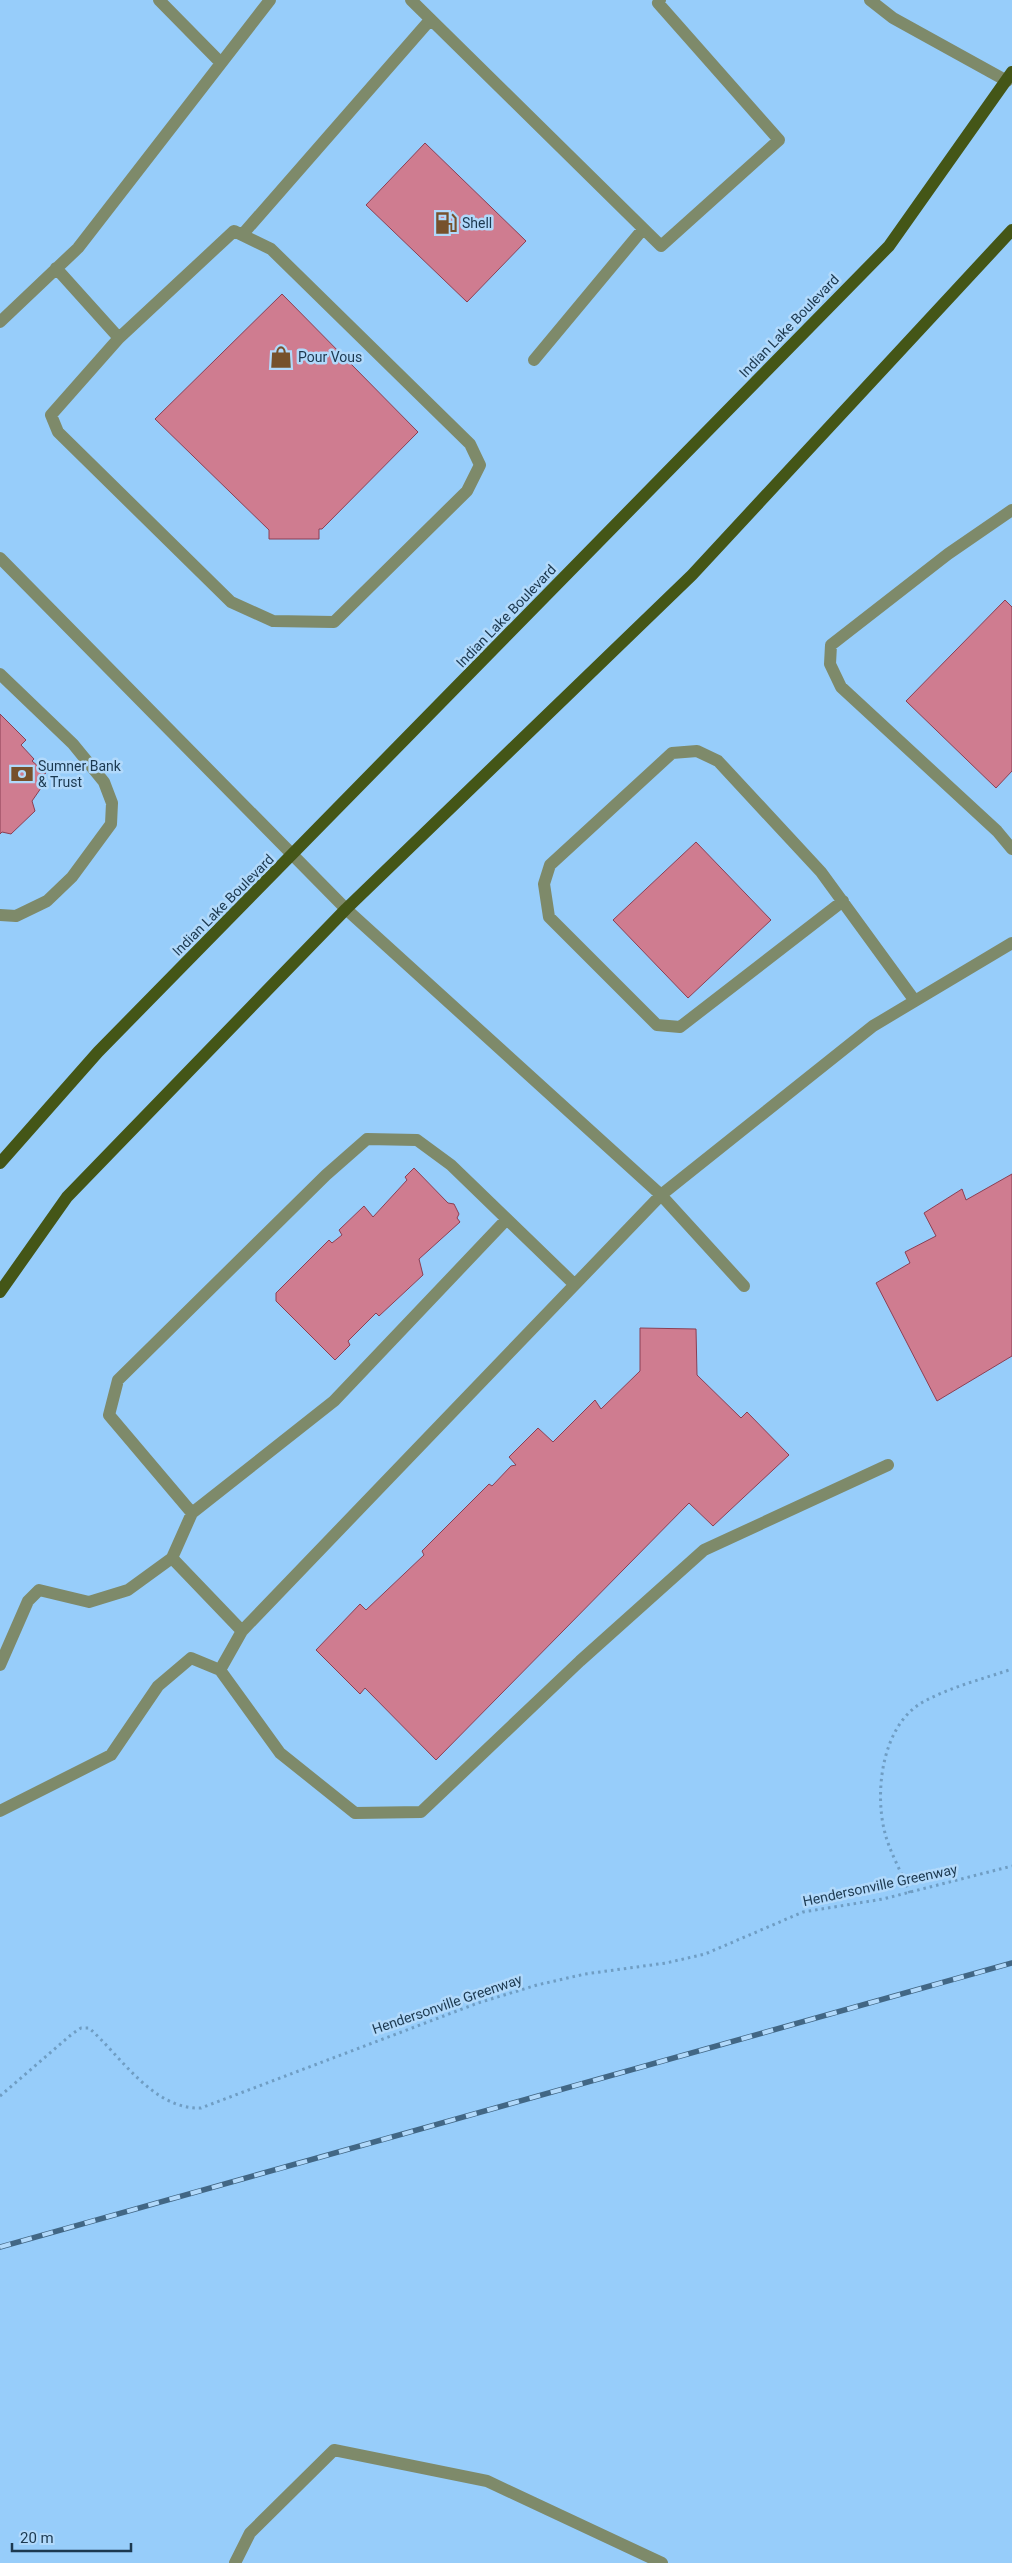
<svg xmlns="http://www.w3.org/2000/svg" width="1012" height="2563" font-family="Roboto,sans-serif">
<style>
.building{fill:#cf7c90;stroke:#8b3f54}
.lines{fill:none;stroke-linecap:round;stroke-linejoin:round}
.path{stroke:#6f9dc3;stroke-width:3;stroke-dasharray:2.5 4;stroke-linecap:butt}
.minor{stroke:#7e8a6a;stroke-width:12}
.major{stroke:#445617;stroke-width:12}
.rail-casing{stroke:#426785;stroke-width:5.5}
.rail{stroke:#b1d9fb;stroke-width:4;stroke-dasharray:11;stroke-linecap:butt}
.labels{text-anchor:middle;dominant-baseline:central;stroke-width:5;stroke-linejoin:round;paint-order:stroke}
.poi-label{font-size:14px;fill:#1c3950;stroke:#b1d9fb;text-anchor:start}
.street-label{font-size:14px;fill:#1c3950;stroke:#b1d9fb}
</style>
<rect width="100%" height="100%" fill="#97cdfa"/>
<path class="building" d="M425,143L526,241L467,302L366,205Z
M282,294L418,432L322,529H319V539H269V530L155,419Z
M1005,600L1012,607V771L996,788L906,701Z
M0,714L26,740L21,745L34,759L32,761L46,773L43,775L46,777L41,788L32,801L35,811L11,834L2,832L0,834Z
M696,842L771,920L688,998L613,920Z
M414,1168L448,1203L454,1204L459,1214L457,1218L460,1222L419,1259L423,1275L379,1316L376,1313L348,1341L350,1345L335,1360L276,1301V1293L329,1240L332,1243L342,1235L339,1230L364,1206L373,1217L407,1180L405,1177Z
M1012,1174V1356L937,1401L876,1283L910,1263L905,1252L936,1236L924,1213L962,1189L966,1200Z
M640,1328L696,1329L697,1375L741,1418L747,1412L789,1455L713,1526L689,1503L436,1760L365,1688L360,1694L316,1650L360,1604L366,1610L424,1555L422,1551L489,1484L492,1486L511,1466L516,1465L509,1457L538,1428L553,1442L595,1400L601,1409L640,1371Z"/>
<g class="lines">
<path class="path" d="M910,1893C902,1873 890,1853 885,1833C874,1792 882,1725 923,1702C950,1687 983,1679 1012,1669
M0,2096L72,2034L81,2028H89C121,2056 153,2110 201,2108L478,2003L537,1985L585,1974L666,1963L705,1954L803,1912L883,1899L1012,1866"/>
<path class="minor" d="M159,0L221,63
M411,0L661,246L779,140L658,3L660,0
M870,0L893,18L1007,81
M234,231L271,249L470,444L480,465L467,491L334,622L273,621L231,602L58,432L51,415L119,338Z
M242,235L430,20
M56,268L119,338
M0,322L78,248L270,0
M534,360L643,229
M1012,510L948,554L831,645L830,664L841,687L997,831L1012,849
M0,558L346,909L661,1195L873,1026L1012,943
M0,674L73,744L104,782L112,803L111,824L72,877L47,901L16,916L0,915
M843,901L680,1027L657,1025L549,917L544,884L550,865L672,753L697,751L718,761L821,872L915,1001
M744,1286L661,1195L242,1631L220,1670L280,1753L355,1813L421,1812L580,1661L704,1550L888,1465
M192,1513L109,1415L118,1380L326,1175L367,1139L417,1140L451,1165L574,1284
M242,1631L172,1558L192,1513L334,1401L507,1219
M0,1665L28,1601L39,1590L89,1602L128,1590L172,1558
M0,1811L111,1755L158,1686L191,1658L220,1670
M235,2563L250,2533L334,2450L487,2481L662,2563"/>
<path class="major" d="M0,1163L98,1052L889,246L1012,72
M0,1292L67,1197L346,909L692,575L1012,230"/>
<defs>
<path id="rail" d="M0,2247L1012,1963"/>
</defs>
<use href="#rail" class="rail-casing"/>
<use href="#rail" class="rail"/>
</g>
<defs>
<symbol id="fuel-bare" viewBox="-9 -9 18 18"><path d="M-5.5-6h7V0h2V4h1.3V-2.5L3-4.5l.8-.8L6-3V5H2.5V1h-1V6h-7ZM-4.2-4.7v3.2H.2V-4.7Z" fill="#76512c" stroke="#b1d9fb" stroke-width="2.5" paint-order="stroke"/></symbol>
<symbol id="shop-bare" viewBox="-9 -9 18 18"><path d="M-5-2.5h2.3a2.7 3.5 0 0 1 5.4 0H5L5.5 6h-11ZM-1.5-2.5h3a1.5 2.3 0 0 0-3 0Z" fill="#76512c" stroke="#b1d9fb" stroke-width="2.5" paint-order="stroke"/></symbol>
<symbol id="bank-bare" viewBox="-9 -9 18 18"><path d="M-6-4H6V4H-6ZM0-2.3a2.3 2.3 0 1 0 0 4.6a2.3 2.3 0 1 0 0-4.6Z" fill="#76512c" stroke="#b1d9fb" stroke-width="2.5" paint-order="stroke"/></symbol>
</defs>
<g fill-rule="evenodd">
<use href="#fuel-bare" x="430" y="207" width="32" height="32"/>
<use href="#shop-bare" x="265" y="341" width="32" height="32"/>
<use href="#bank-bare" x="6" y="758" width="32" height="32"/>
</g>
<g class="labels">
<g class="poi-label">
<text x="462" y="223">Shell</text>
<text x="298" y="357">Pour Vous</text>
<text x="38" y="766">Sumner Bank<tspan x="38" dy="16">&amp; Trust</tspan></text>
</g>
<g class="street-label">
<text transform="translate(789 326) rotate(-46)">Indian Lake Boulevard</text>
<text transform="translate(506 616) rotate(-46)">Indian Lake Boulevard</text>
<text transform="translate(223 905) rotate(-45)">Indian Lake Boulevard</text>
<text transform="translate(880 1885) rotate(-12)">Hendersonville Greenway</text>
<text transform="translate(447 2004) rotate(-19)">Hendersonville Greenway</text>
</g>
</g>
<path d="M12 2543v8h119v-8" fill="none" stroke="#1c3950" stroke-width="2.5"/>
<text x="20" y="2543" font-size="15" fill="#1c3950" stroke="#b1d9fb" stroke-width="4" paint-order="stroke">20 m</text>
</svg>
